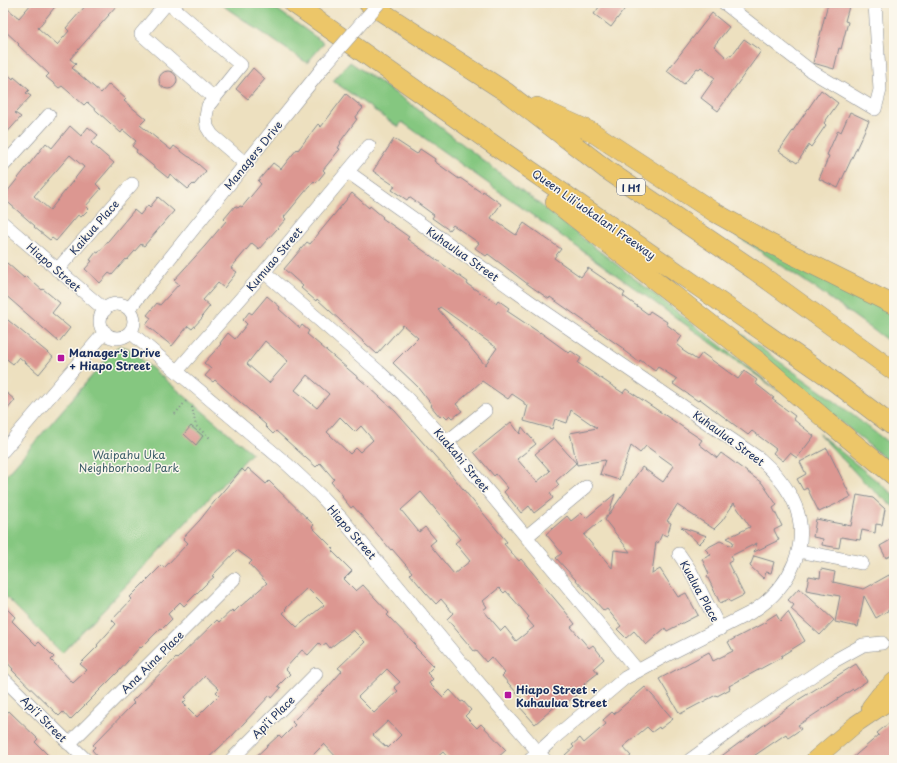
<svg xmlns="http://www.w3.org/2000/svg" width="897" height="763" font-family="'Playpen Sans',sans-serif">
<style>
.green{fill:#85c780;stroke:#507b6f}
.building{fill:#dc9791;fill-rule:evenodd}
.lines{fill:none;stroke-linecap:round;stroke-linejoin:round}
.minor-casing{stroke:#84888e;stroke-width:14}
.major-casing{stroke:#84888e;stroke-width:18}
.highway-casing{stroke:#84888e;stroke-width:20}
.path{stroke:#84888e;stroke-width:2;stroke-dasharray:1 3;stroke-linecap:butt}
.minor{stroke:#fff;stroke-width:13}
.major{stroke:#ecc669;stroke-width:17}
.highway{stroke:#ecc669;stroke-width:19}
.minor-bridge-casing{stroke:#84888e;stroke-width:14;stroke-linecap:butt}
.minor-bridge{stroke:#fff;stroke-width:13}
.poi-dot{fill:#b5179e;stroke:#fbf7ec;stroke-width:1.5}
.labels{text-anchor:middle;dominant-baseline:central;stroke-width:3;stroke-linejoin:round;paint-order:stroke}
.shield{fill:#fbf7ec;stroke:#5e6b89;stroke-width:1}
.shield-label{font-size:10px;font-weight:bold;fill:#1b2f5e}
.street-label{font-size:11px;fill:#1b2f5e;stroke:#fbf7ec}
.poi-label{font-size:11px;font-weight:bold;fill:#1b2f5e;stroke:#fbf7ec;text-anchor:start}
.park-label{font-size:11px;fill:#3b5d68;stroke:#fbf7ec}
</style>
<rect width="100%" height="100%" fill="#fbf7ec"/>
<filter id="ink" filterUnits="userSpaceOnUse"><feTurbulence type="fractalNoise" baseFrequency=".025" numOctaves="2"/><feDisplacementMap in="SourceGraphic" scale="8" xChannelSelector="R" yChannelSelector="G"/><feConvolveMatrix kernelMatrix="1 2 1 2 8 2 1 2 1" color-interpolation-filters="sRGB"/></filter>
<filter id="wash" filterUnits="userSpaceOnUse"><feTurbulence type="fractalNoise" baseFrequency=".012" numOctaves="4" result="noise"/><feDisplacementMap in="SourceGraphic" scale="16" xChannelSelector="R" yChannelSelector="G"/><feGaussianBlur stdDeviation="0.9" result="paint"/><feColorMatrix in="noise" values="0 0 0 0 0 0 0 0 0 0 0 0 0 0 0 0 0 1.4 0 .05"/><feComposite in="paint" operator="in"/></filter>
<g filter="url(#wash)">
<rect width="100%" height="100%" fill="#ede0bf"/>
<path class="green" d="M219,3H268L324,43L307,63Z
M350,62L411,104L780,392L402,122L398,127L333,81Z
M709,217L894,310V345L818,290Z
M723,321L833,400L894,447V466L782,373Z
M120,346L128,348L252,453L62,653L3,594V479L116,348Z
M818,433L894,495V507L866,484Z"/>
<g id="blocks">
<path class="building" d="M32,3H58L38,28L57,45L69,31L66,28L88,3H119L108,15H109L70,59L76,64L72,68L101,93L109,84L126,99L124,101L146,119L140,125L171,150L174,146L189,157H190L206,171L194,185L193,184L188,189L170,174L168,178L136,152L137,150L132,146L136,141L123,130L121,133L87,102L84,105L62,86L59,88L46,77L49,74L18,45L19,44L3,29V5L19,18Z
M602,3H629L611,27L594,14Z
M828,3H850L845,21L848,22L841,49L839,48L834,69L813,63Z
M712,13L729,27L714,46L727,58L729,55L731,56L744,39L761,51L718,111L701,98L715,78L701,67L699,69L697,68L684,84L667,71Z
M253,68L265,79L248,99L236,89Z
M3,70L13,79L14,77L29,90L26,93L31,96L15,113L21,117L3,137Z
M159 80a9 9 0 1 1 18 0a9 9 0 1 1-18 0Z
M821,90L838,103L824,123L826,125L811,147L809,145L797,163L779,151Z
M346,94L363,108L355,118L357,119L340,142L341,143L338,148L340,149L323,170L325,172L316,183L314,181L284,217L286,219L259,249L252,243L231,268L237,272L224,288L218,283L203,300L210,306L202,316L203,317L192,329L188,326L172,346L146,325L151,318L147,315L157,303L160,305L179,284L174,280L205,246L226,221L224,219L235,206L238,208L240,206L242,207L261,184L258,181L273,163L281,169L297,149L298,150L318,124L321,127Z
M850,112L869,121L838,188L819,179L829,156L827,155L838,130L841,132Z
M70,126L81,136L88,127L98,135L91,143L114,163L96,184L101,189L86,206L89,209L81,217L78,215L56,241L52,238L50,240L34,227L35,226L3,198V197L46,143L52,148ZM70,155L84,167L50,210L34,196Z
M394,139L417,154L420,149L435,159L434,161L459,179L460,178L482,193L483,191L501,204L491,218L516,235L524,223L561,249L554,258L581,277L588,268L625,293L623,296L648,314L650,311L667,322L666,324L682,336L677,344L683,349L682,350L697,360L702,353L738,379L744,371L757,380L755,383L774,398L772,399L795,416L793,419L814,436L797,458L790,453L783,461L773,453L776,449L752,431L748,435L700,399L698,401L673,384L677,379L658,367L655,371L640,360L639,362L623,350L624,349L550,297L549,299L529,285L488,254L486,256L475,248L479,243L453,225L449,230L432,218L434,215L409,197L407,200L392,190L395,186L373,171Z
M352,193L369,208L370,206L383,217L382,218L409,237L407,239L468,282L467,284L496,303L498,300L509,308L507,311L540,333V332L569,353L571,351L581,358L578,363L623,393L626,389L702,440L699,444L717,458L721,453L762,483L777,505L773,508L782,526L774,530L779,540L754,552L757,543L731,556L733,560L728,563L744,595L730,602L729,599L720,603L707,576L709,574L702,559L711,555L705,549L720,541L732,546L733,542L727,538L750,527L734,503L722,521L714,529L677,505L667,521L671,523L667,536L662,534L658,543L656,542L652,574L660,569L678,597L686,593L698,615L667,631L665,628L646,645L634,631L626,638L617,629L621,626L607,609L604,611L556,558L562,553L546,534L567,516L571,521L581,513L586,518L615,494L608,515L584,535L612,568L614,550L630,552L605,520L642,467L663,482L674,466L646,446L640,453L631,446L619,480L600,474L605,460L577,465L570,433L597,428L571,410L567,423L555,419L552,429L524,421L528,405L524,404V402L512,394L508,399L482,381L456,404L462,411L453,418L450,415L447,418L443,414L440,417L431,406L432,405L418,387L393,363L418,338L403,325L377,354L317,299L316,301L301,288L303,286L284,269L307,242L310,244ZM440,307L497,348L485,365L438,309Z
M158,197L174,211L144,246L141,244L127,260L126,259L112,275L109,273L100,283L85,269L92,261L90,260L96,252L98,253L134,210L140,215L148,205L150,207Z
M7,263L24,278L26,276L42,290L43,289L60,303L52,313L70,328L59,342L3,293V268Z
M267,296L280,307L279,309L300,328L302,325L309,331L307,334L368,386L395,411L449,472L507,542L504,544L519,561L521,559L565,611L575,624L571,627L589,648L593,645L604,659L594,668L598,673L584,684L585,685L581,689L582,690L563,706L559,703L535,724L518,705L523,700L502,676L505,673L491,657L486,662L476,650L474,651L447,619L453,613L441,599L436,604L425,592L410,574L412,572L392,549L391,550L353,506L351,508L342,497L343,496L331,482L334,479L320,463L316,467L276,431L273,434L265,426L266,425L215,380L213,382L205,376L211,369L204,363L221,344L220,343L228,333L235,339L247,324L243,320L249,312L252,314ZM265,341L288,361L269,383L247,364ZM307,375L329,394L317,408L295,390ZM340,417L355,432L361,426L373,440L360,452L356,448L350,454L327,432ZM421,492L460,539L455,543L470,561L454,574L430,545L436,540L425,527L419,532L401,510ZM499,588L504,593L506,591L529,617L527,619L534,627L516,641L505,627L501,631L483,610L487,607L483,601Z
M3,316L53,357L39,374L19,357L13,364L3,356Z
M3,390L15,400L3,415Z
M511,422L520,434L522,427L536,444L517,459L537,482L550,471L535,454L554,438L576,463L556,481L559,485L550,493L553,498L534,513L529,506L521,513L504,492L508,488L496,474L494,476L474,452Z
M191,426L203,436L196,445L184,434Z
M827,448L851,497L819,512L807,488L803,490L797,479L806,474L800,462Z
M248,468L266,484L269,481L314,525L312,527L334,549L332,551L352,571L344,579L356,591L363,585L389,613L387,615L416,645L415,647L434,666L427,673L433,679L429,683L443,697L450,690L461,702L463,701L471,710L465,716L477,728L481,724L506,750L495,760H450L443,752L434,760H339L324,744L308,760H252L279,735L282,738L295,725L292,722L328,687L342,671L338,668L365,642L353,630L330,648L326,643L322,646L319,643L308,655L302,650L285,669L290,674L278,686L281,688L272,698L270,695L231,737L206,760H101L92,750L95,747L93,745L134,703L132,701L176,658L177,659L217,620L219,622L232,610L234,612L240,606H241L267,583L249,564L252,561L237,550L212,576L214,577L206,584L184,606L180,602L168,614L172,619L162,629L161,628L141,648L140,647L120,670L70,720L63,712L59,716L12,670L13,669L3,658V605L15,617L12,621L36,645L39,642L54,657L51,660L73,683L87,670L80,664L98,646L97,645L116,624L112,620L132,599L130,597L162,565L164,568L188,543L183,538L200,520L218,497L242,469L245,472ZM307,588L324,605L297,627L283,613L286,610L285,609ZM387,669L400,682L394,687L398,691L374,713L358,697ZM205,676L219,689L216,692L219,695L197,717L183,703L187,699L185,697ZM388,721L401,735L388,748L387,746L386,747L373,735Z
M857,495L873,498L885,509L882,525L876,524L875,533L862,530L860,540L841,537L839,548L822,545L823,539L813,537L816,519L851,526Z
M681,527L707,536L699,544Z
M894,538V554L886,558L880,546Z
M754,556L774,562L771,573L766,572L764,579L750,566Z
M821,569L835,572L833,582L864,589L889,575L894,584V607L876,618L864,596L858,627L835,622L840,596L806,590L809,576L820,578Z
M799,588L834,620L820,635L791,609L794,605L788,600Z
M788,612L805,641L781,656L782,657L729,686L730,689L717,696L716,695L680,714L659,679L709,652L713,661L733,651L728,642L766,622L765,621L776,614L780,621Z
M856,664L867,681L853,690V689L800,724L798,725L801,729L788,738L786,734L748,760H716L798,700Z
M645,687L673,719L660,729L659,727L652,732L647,727L623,747L631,756L626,760H569L565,755L574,747L572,745L580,738L584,743L606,724L603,720L612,712L614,714Z
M9,711L38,739L35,742L53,760H3V717Z
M894,719V760H850L879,735L877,733Z"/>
</g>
</g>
<g filter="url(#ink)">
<use href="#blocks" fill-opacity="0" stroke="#84888e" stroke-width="1"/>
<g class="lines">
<defs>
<path id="minor" d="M167,3L141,34L214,98
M168,3L241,65L208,106L206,117L207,127L212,135L246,164
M724,3L811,71L875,109L880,90L875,3
M3,166L49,115
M348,172L532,303L760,459C773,470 783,482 791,496C815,541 790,589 750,613L663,657L625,678L554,738L530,760
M3,223L105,310
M57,270L132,184
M264,272L378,371L403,394L447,442L638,671
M100 321a17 17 0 1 1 34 0a17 17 0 1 1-34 0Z
M129,309L325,65
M130,332L287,464L319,494L342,519L460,661L545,760
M177,371L264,272L369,146
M447,442L485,411
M3,451L105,332
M526,537L586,487
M799,551L862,563
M679,554L690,570L720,629
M3,678L86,760
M69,744L234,579
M231,760L316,674
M690,760L737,726L834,661L863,645L882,643"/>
<path id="major" d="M870,707L880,694L894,681
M814,760L856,724L894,698"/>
<path id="highway" d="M293,3L504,152L824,374L894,427
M368,3L506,92L607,170L754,270L894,371
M537,107L592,132L714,212L771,244L894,305
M555,202L758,361L827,421L894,476"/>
</defs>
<use href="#minor" class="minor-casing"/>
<use href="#major" class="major-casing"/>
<use href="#highway" class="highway-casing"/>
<path class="path" d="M192,407L196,426L210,438
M175,414L186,401"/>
<use href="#minor" class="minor"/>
<use href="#major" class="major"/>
<use href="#highway" class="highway"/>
<defs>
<path id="minor-bridge" d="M325,65L379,3"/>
</defs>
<use href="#minor-bridge" class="minor-bridge-casing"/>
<use href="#minor-bridge" class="minor-bridge"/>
</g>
</g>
<g class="poi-dot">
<rect x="57" y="354" width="8" height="8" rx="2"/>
<rect x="504" y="691" width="8" height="8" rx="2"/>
</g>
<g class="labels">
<rect class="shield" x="617" y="179" width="28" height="16" rx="3"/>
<g class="shield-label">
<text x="631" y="187">I H1</text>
</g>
<g class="street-label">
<text transform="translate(253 155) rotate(-51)">Managers Drive</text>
<text transform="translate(594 214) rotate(35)">Queen Liliʻuokalani Freeway</text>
<text transform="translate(94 227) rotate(-49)">Kaikua Place</text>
<text transform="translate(463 254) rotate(35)">Kuhaulua Street</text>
<text transform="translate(274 259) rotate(-50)">Kumuao Street</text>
<text transform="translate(54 267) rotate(41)">Hiapo Street</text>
<text transform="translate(729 438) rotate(36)">Kuhaulua Street</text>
<text transform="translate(462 460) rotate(50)">Kuakahi Street</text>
<text transform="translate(352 532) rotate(49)">Hiapo Street</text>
<text transform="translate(700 591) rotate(61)">Kualua Place</text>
<text transform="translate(152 662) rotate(-45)">Ana Aina Place</text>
<text transform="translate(273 717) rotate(-45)">Apiʻi Place</text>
<text transform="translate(44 719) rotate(45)">Apiʻi Street</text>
</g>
<g class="poi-label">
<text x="69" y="352">Manager's Drive<tspan x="69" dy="13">+ Hiapo Street</tspan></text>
<text x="516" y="689">Hiapo Street +<tspan x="516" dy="13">Kuhaulua Street</tspan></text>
</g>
<g class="park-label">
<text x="129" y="454">Waipahu Uka<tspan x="129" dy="13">Neighborhood Park</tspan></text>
</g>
</g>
<rect width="897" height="763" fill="none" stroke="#fbf7ec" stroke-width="16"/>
</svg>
